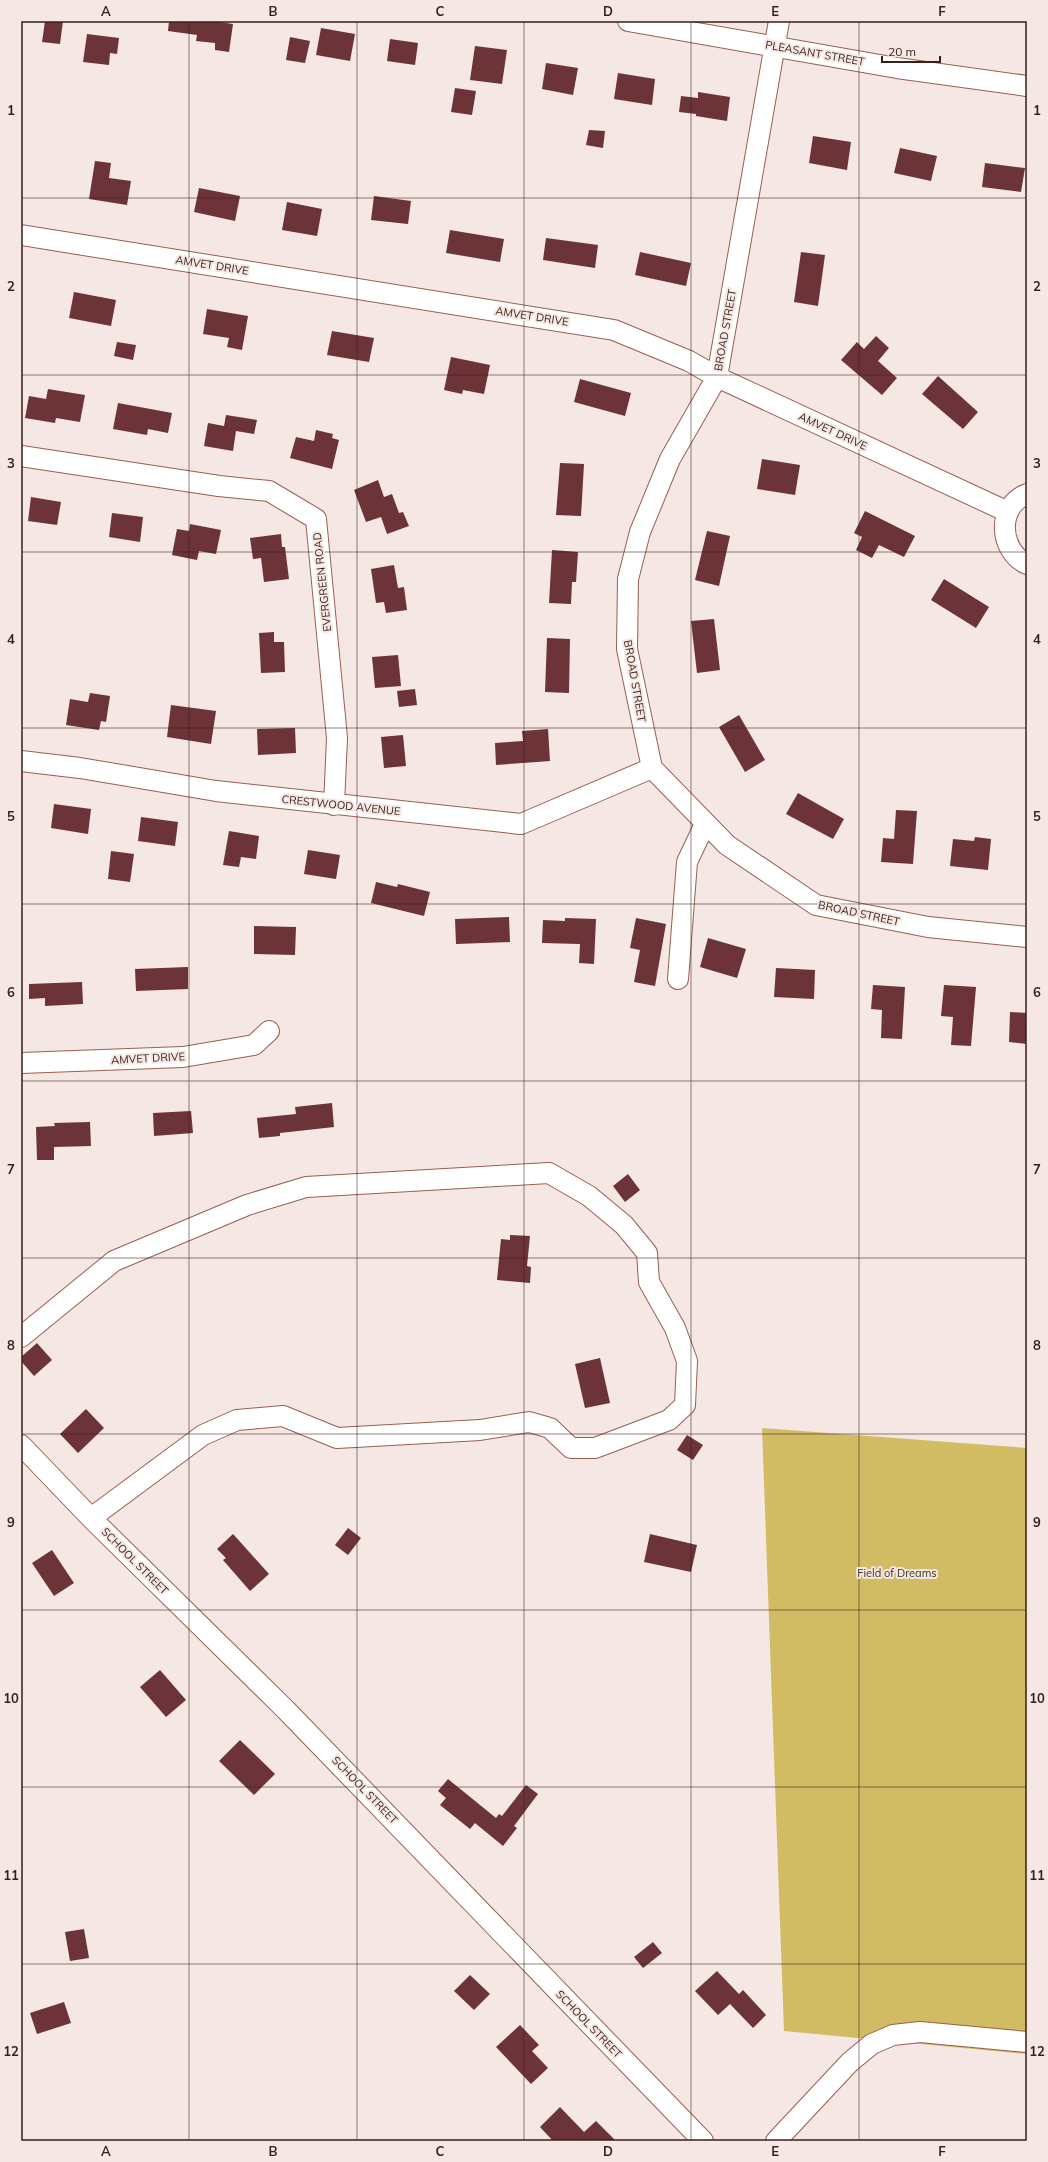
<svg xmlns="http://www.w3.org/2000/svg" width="1048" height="2162" font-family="Mulish,sans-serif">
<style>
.green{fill:#d1bc63}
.building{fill:#6c3338}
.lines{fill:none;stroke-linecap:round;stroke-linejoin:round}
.minor-casing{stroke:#995f4f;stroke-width:22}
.minor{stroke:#fff;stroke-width:20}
.grid{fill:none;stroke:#381f19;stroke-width:1;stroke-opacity:0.55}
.labels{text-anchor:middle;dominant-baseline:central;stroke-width:4;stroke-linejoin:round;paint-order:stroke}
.street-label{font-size:11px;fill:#381f19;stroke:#f5e7e3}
.park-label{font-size:11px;fill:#39341b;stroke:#f5e7e3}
.neatline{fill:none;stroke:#381f19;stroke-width:1.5}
.grid-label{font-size:13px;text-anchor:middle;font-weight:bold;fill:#381f19}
</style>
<rect width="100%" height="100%" fill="#f5e7e3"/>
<path class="green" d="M762,1428L1027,1448V2054L784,2031Z"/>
<path class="building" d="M45,21H63L60,44L42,42Z
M169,21H213L233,24L229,52L215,50V43L196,41L197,35L168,31Z
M321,28L355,34L350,61L316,55Z
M87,34L119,38L117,54L110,53L109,65L83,62Z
M290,37L310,41L305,63L286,60Z
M390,39L418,43L415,65L387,61Z
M475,46L507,50L502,84L470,80Z
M546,63L578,68L573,95L542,89Z
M618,73L655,79L652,105L614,99Z
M455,88L476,91L472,115L451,112Z
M698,92L730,97L727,121L696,116V114L679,112L681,96L698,98Z
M589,130L605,131L603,148L586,145Z
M813,136L851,142L847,170L809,163Z
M900,148L937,156L931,181L894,173Z
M95,161L111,163L109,178L131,181L127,205L89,199Z
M985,163L1025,168L1021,192L982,187Z
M199,188L240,196L235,221L194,212Z
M374,196L411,201L408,224L371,220Z
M287,202L322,209L317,236L282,230Z
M450,230L504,239L500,262L446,253Z
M546,238L598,245L595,268L543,260Z
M640,252L691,263L686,286L635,275Z
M801,252L825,255L818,306L794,302Z
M74,292L116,300L111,326L69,318Z
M207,309L248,316L242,350L227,347L229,338L203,334Z
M332,331L374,338L369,362L327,355Z
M876,336L889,348L878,361L897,378L882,395L841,360L857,342L864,349Z
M117,342L136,345L133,360L114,356Z
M451,357L490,365L484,394L463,390L462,394L444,390Z
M938,376L978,412L963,429L922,394Z
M580,379L631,393L625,416L574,402Z
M48,389L85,395L80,422L56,418L55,423L25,418L29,396L46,399Z
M118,403L172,413L168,433L148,429L147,435L113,429Z
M226,415L257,420L254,434L236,431L233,451L204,446L208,423L224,426Z
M316,430L333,434L332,438L339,440L332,469L290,458L296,437L314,441Z
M762,459L800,465L795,495L757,489Z
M560,463L584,464L581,516L556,515Z
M378,480L384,497L392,494L399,513L403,512L409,526L387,534L381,517L366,522L354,490Z
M31,497L61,502L57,525L28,521Z
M865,511L915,536L904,557L879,545L872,558L856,550L862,537L854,533Z
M112,513L143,517L140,542L109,537Z
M190,524L221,530L216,554L199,551L197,560L172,555L177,529L189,531Z
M707,531L730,536L719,586L695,580Z
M281,534L282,547H285L289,579L264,582L261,558L253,559L250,538Z
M552,550L578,552L576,582H572L571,604L549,603Z
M394,565L398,588L404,587L407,610L386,613L384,602L376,603L371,569Z
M944,579L989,607L976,628L931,600Z
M714,619L720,670L697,673L691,621Z
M274,632V642H284L285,672L261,673L259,633Z
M547,638L570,639L569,693L545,692Z
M398,655L401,686L375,688L372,657Z
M415,689L417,705L399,707L397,691Z
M90,693L110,696L106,722L101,721L99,730L66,725L70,699L88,702Z
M171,705L216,711L211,744L167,737Z
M739,715L765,760L745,772L719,727Z
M295,728L296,753L258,755L257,729Z
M548,729L550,761L496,765L495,743L523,741L522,731Z
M403,735L406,766L384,768L381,737Z
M798,793L844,819L833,839L786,814Z
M54,804L91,809L88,834L51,828Z
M896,810L917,811L913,864L881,862L883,838L894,839Z
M141,817L178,822L175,846L138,841Z
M229,831L259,836L256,859L241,857L239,867L223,865Z
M975,837L991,839L988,870L950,866L953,839L974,841Z
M308,850L340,855L336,879L304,874Z
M111,851L134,854L130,882L108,879Z
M376,882L397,887L398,884L430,892L424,916L371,903Z
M509,917L510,942L456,944L455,919Z
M565,918L596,919L594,964L579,963L580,944L542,943L543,920L565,921Z
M636,918L666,924L655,986L634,982L640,950L630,948Z
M254,926L296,927L295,955L254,954Z
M708,938L746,949L737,978L700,967Z
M188,967V989L136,991L135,969Z
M776,968L815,970L814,999L774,997Z
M82,982L83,1004L45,1006V998L29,999V984Z
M873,985L905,987L902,1039L881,1038L882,1010L871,1009Z
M944,985L976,987L971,1046L951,1045L953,1017L941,1016Z
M1010,1012L1027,1013V1044L1009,1042Z
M332,1103L334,1127L280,1133V1136L259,1138L257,1118L296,1114L295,1107Z
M191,1111L193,1133L154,1136L153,1113Z
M90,1122L91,1146L54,1147V1160H37L36,1127L55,1126L54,1123Z
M628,1174L640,1190L625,1202L613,1186Z
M510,1235L530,1236L527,1266L531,1267L530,1283L497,1280L501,1239L510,1240Z
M37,1343L52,1360L34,1376L21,1361V1357Z
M600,1358L610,1403L585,1408L575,1364Z
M86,1409L104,1428L78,1453L60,1434Z
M687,1435L703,1445L693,1460L677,1450Z
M348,1528L361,1538L348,1555L335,1545Z
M233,1534L269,1574L250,1591L223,1560L226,1558L217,1549Z
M650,1534L697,1545L691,1572L644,1562Z
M52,1550L74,1583L54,1596L32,1563Z
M160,1670L186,1700L166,1717L140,1687Z
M240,1740L275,1774L254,1795L219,1761Z
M448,1779L496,1818L499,1814L502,1816L526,1785L538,1794L514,1826L517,1828L503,1846L475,1823L470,1829L440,1805L446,1798L438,1791Z
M84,1929L89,1958L70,1961L65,1932Z
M653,1942L662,1953L643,1968L634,1957Z
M717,1971L739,1994L743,1990L766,2015L753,2028L730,2004L718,2015L695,1991Z
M470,1975L490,1994L474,2010L454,1991Z
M64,2002L71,2023L37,2034L30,2013Z
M520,2025L539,2045L532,2051L548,2068L531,2084L496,2047Z
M560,2107L584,2132L596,2121L616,2141H553L540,2127Z"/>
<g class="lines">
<defs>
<path id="minor" d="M628,21L897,68L1027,86
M779,21L717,377L670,459L640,532L628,579L627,649L652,768L727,845L816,905L928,927L1027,937
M21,235L614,330L689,361L717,377L1008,512
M21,456L219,486L269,491L316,519L337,738L334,805
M1027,494C996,506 999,551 1027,564
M21,761L80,768L216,791L521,824L652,768
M678,979L687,862L705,824
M21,1063L183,1057L254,1045L269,1031
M21,1337L114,1261L247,1205L306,1187L549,1173L589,1196L624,1225L647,1253L649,1282L675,1328L687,1361L685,1405L669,1420L595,1448H571L550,1428L529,1422L480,1430L337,1438L283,1416L237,1420L203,1435L91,1518
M21,1445L91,1518L286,1710L703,2141
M776,2141L850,2062L872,2044L893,2035L920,2032L1027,2042"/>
</defs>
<use href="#minor" class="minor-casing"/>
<use href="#minor" class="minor"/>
</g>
<path class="grid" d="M189,21V2141M357,21V2141M524,21V2141M691,21V2141M859,21V2141M21,198H1027M21,375H1027M21,552H1027M21,728H1027M21,904H1027M21,1081H1027M21,1258H1027M21,1434H1027M21,1610H1027M21,1787H1027M21,1964H1027"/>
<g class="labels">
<g class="street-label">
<text transform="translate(815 53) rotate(10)">PLEASANT STREET</text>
<text transform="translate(212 265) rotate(9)">AMVET DRIVE</text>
<text transform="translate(532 316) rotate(9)">AMVET DRIVE</text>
<text transform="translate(725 330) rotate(-80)">BROAD STREET</text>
<text transform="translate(833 431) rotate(25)">AMVET DRIVE</text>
<text transform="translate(322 582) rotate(-96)">EVERGREEN ROAD</text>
<text transform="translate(635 681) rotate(80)">BROAD STREET</text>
<text transform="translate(341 805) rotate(6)">CRESTWOOD AVENUE</text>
<text transform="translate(859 913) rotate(12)">BROAD STREET</text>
<text transform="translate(148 1058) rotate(-3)">AMVET DRIVE</text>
<text transform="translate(135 1561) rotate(45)">SCHOOL STREET</text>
<text transform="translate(365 1790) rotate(46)">SCHOOL STREET</text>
<text transform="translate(589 2024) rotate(46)">SCHOOL STREET</text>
</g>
<g class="park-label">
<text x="897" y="1573">Field of Dreams</text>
</g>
</g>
<rect width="1048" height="2162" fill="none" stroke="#f5e7e3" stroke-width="44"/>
<path d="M882 56v6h58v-6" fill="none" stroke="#381f19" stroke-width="2"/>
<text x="888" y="56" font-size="12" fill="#381f19" stroke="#f5e7e3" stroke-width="3" paint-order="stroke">20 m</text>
<rect x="22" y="22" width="1004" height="2118" class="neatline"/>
<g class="grid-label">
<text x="106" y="16">A</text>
<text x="273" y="16">B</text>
<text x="440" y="16">C</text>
<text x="608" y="16">D</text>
<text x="775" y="16">E</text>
<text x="942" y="16">F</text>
<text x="11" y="115">1</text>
<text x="1037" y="115">1</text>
<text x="11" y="291">2</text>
<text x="1037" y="291">2</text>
<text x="11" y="468">3</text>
<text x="1037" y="468">3</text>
<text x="11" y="644">4</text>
<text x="1037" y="644">4</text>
<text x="11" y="821">5</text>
<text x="1037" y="821">5</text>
<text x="11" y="997">6</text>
<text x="1037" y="997">6</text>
<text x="11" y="1174">7</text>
<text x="1037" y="1174">7</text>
<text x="11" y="1350">8</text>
<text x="1037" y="1350">8</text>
<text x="11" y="1527">9</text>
<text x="1037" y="1527">9</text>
<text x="11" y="1703">10</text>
<text x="1037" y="1703">10</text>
<text x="11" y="1880">11</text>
<text x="1037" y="1880">11</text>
<text x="11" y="2056">12</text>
<text x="1037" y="2056">12</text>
<text x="106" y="2156">A</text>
<text x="273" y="2156">B</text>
<text x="440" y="2156">C</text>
<text x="608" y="2156">D</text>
<text x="775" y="2156">E</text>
<text x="942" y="2156">F</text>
</g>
</svg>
